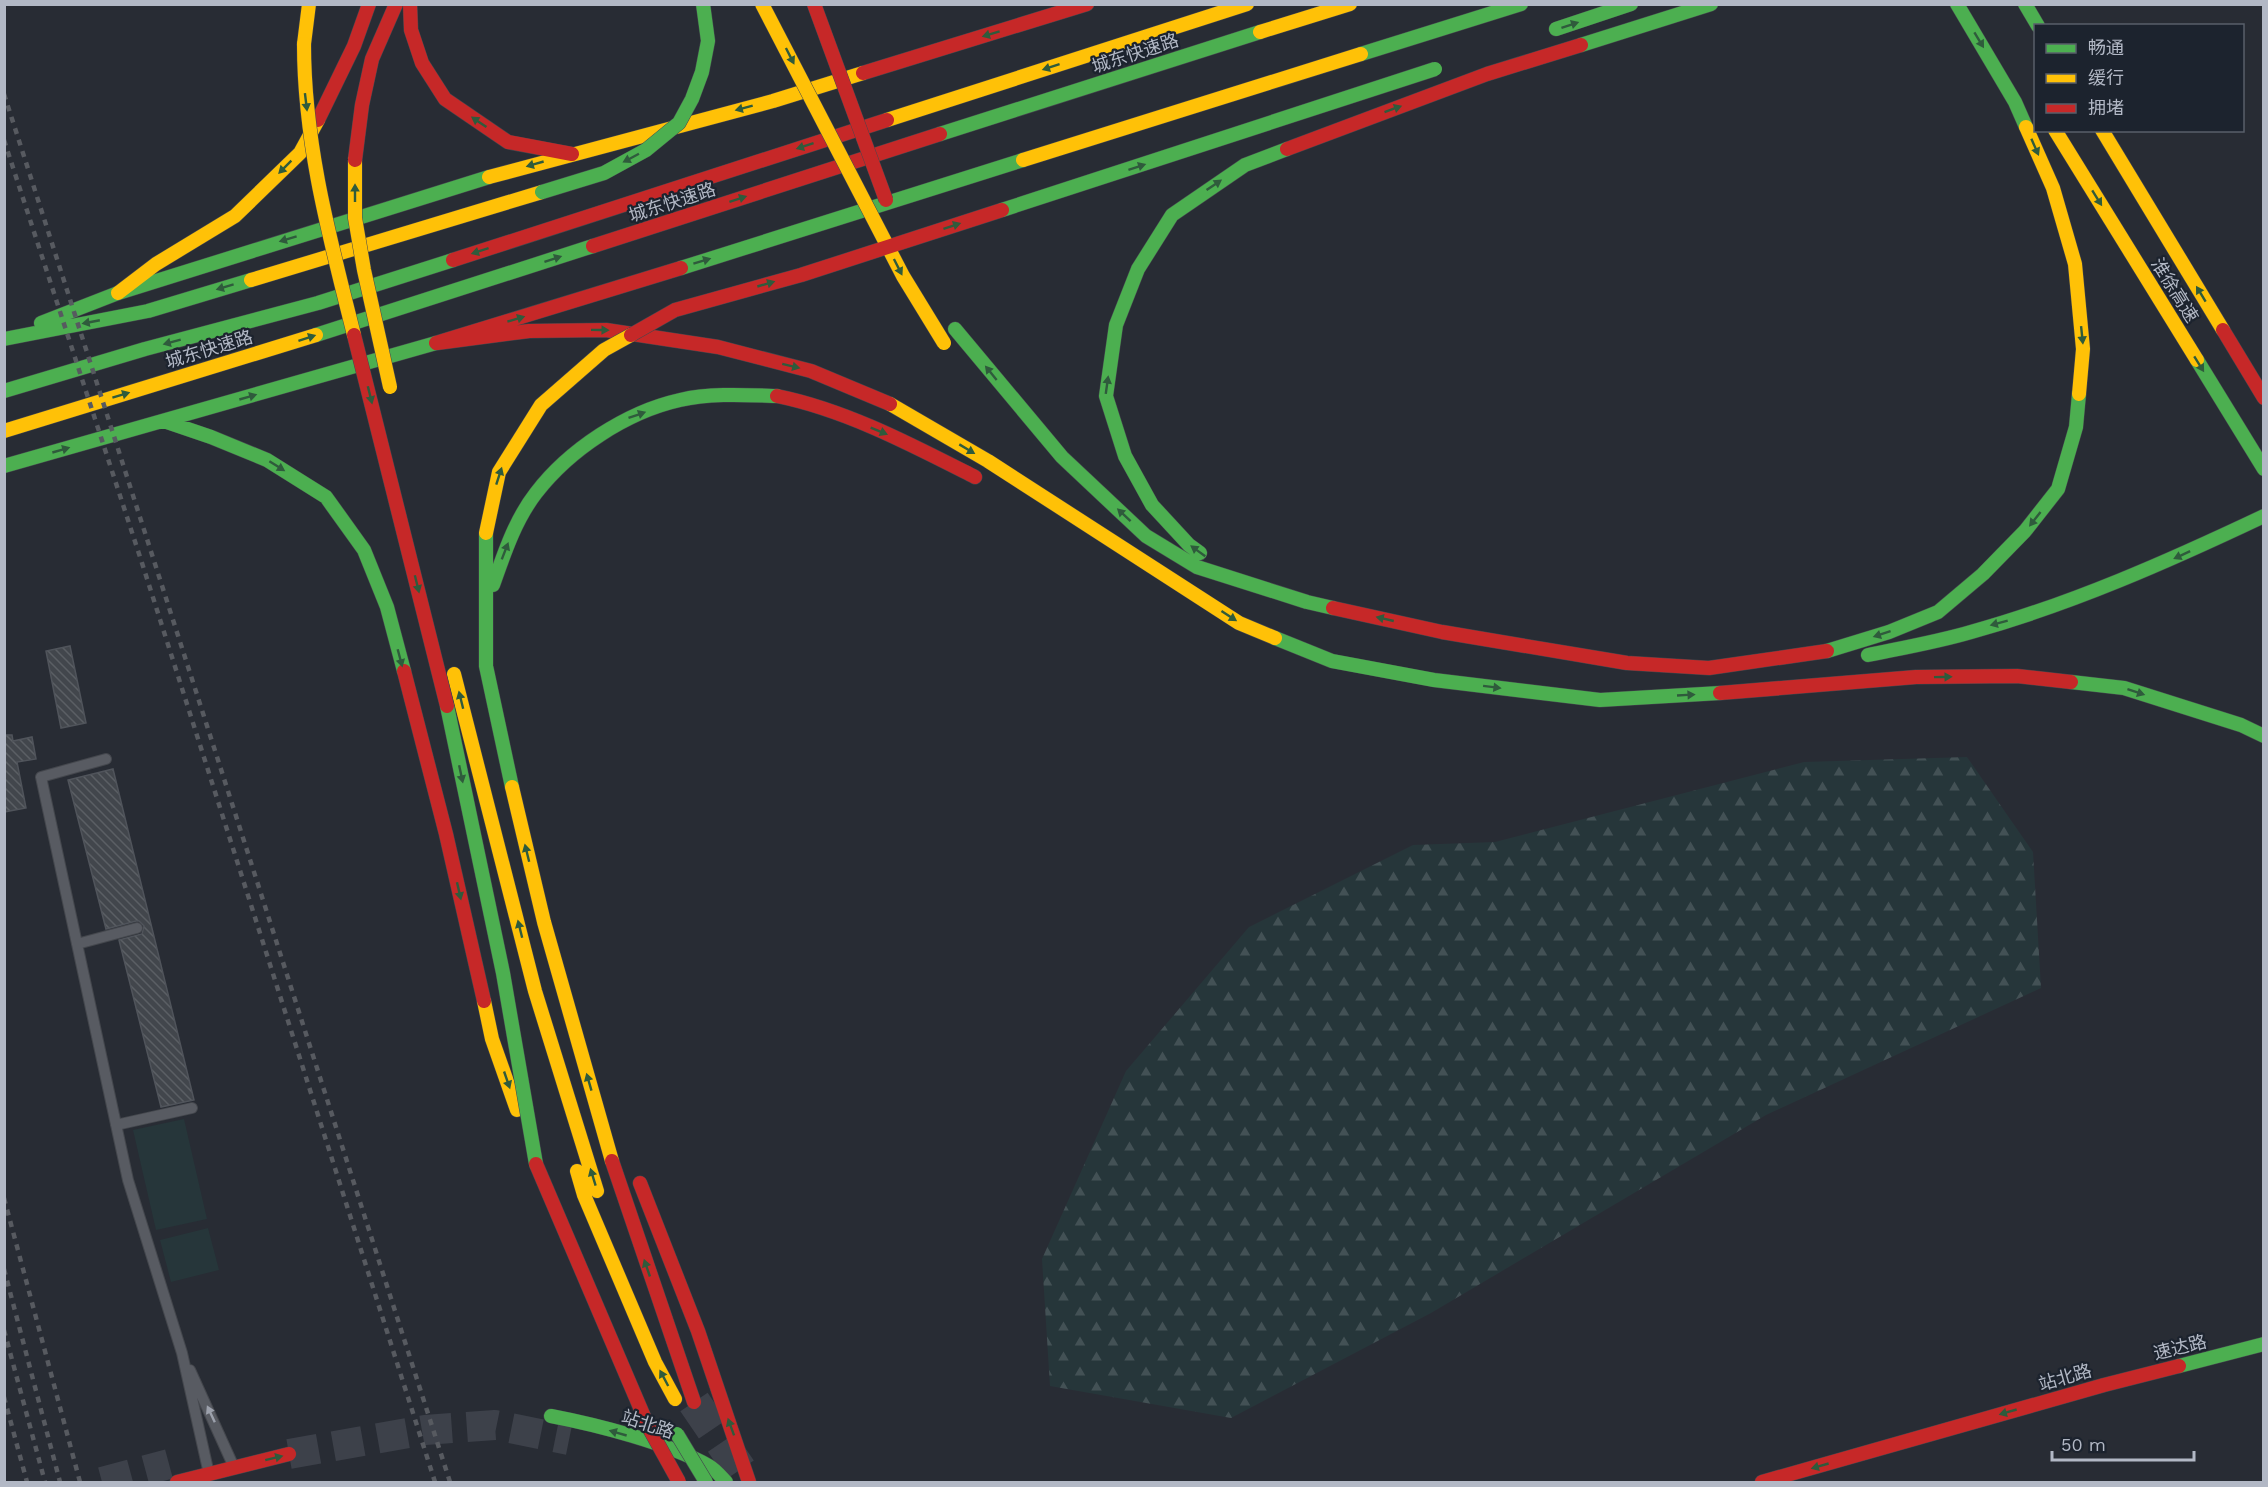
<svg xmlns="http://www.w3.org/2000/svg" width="2268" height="1487" font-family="'Work Sans','Noto Sans SC',sans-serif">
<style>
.green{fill:#26363a}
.forest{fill:url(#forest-firs)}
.building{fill:url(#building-back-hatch);stroke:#50545b;stroke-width:1.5}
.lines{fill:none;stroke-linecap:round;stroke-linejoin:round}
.secondary-tunnel{stroke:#3d414a;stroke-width:30;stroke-dasharray:30 15;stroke-linecap:butt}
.highway-tunnel{stroke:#3d414a;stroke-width:33;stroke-dasharray:33 16;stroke-linecap:butt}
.lane-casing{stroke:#44474d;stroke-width:12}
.fast-casing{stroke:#44474d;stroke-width:15}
.slow-casing{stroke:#44474d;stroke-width:15}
.jam-casing{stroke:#44474d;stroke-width:15}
.lane{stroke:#585b62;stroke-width:10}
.fast{stroke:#4caf50;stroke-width:14}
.slow{stroke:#ffc107;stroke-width:14}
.jam{stroke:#c62828;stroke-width:14}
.rail{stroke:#575a60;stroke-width:4.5;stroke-dasharray:6 6;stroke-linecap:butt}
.fast-bridge-casing{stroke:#45484f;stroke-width:15;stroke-linecap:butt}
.slow-bridge-casing{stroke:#45484f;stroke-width:15;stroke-linecap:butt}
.jam-bridge-casing{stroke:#45484f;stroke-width:15;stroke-linecap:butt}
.fast-bridge{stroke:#4caf50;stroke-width:14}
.slow-bridge{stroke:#ffc107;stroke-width:14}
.jam-bridge{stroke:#c62828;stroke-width:14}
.oneway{fill:#2f5b3c}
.oneway2{fill:#9ca1ac}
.labels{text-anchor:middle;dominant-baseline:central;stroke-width:4.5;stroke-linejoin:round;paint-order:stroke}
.street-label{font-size:18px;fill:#b2b8c5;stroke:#1c232e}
</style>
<defs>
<pattern id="forest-firs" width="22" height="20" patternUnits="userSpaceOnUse" patternTransform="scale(1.5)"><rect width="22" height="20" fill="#26363a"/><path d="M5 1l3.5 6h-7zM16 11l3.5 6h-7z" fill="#435155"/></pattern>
<pattern id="building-back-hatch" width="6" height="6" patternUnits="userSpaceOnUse" patternTransform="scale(1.5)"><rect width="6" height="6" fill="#42464c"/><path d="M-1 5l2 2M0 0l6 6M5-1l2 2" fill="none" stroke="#5b5f64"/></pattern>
</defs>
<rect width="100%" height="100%" fill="#282c34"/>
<path class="green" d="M184,1119L207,1219L156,1230L133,1130Z
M208,1228L219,1270L171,1282L160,1240Z"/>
<path class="forest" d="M1967,757L2033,852L2041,988L1766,1115L1431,1313L1231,1418L1050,1386L1042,1259L1126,1071L1249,927L1413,845L1495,842L1804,762Z"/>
<path class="building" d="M70,646L86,723L61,728L46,651Z
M4,735H12L13,741L32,737L36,759L17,762L26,808L4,812Z
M113,769L194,1100L161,1107L119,940L142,934L144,926L139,921H136L106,929L68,780Z"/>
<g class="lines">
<path class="secondary-tunnel" d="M289,1454L425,1430L495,1425L569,1440
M102,1482L169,1464"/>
<path class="highway-tunnel" d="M694,1402L743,1474"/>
<defs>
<path id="lane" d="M106,759L41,777L128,1180L182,1353L209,1474
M77,944L137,928
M116,1125L192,1108
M190,1370L233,1465"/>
<path id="fast" d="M1957,4L2015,102L2026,127
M2025,4L2038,26
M1556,29L1631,4
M1581,45L1711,4
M1361,54L1521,4
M940,134L1260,32
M681,268L1023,160
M41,323L118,293L489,177
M955,329L1062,457L1146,536L1197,567L1307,602L1333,608
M316,335L593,246
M4,339L148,311L251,280
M2197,360L2264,469
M4,391L145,349L318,303L453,260
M164,421L211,437L267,460L326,497L364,550L387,607L404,671
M4,466L436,343
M486,533V666L512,787
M1200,553L1189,545L1152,505L1125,456L1106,396L1116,325L1138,269L1172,215L1245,165L1287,149
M493,585C504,554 515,520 536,493C569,450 626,412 680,400C711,393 745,395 777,396
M1275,638L1332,661L1434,680L1600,700L1720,693
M1827,651L1889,632L1938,612L1983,574L2025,531L2058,489L2076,427L2079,394
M1868,655C1902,648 1937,642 1971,632C2072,604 2169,561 2264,516
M2071,682L2124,688L2241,725L2264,736
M2179,1366L2264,1344
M551,1416C598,1425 668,1443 709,1466C716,1470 721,1477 726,1482"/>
<path id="slow" d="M1260,32L1350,4
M304,44L309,4
M887,120L1247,4
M2026,127L2053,188L2075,264L2083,349L2079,394
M2055,130L2197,360
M2102,130L2223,330
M1023,160L1361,54
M489,177L773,101L863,73
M251,280L542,192
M118,293L156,264L235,216L300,153L318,120
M890,404L988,461L1239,623L1275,638
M4,431L316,335
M454,674L535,991L597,1191
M512,787L544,922L612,1161
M484,1001L492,1039L517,1110
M577,1171L584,1195L655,1362L675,1399"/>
<path id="jam" d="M410,4L411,30L422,63L445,99L508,142L572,154
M863,73L1087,4
M318,120L354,46L369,4
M1287,149L1487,74L1581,45
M593,246L940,134
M453,260L887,120
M2223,330L2264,398
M436,343L681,268
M437,343L529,331L606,330L718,347L811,371L890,404
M777,396C846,410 912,445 975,477
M1333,608L1442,632L1627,663L1709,668L1827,651
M404,671L446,834L484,1001
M1720,693L1916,677L2017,676L2071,682
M612,1161L694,1402
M640,1183L698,1331L749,1482
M177,1482L289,1454
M1762,1482L2104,1385L2179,1366"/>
</defs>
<use href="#lane" class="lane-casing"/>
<use href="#fast" class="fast-casing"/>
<use href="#slow" class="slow-casing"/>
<use href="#jam" class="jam-casing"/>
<use href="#lane" class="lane"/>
<use href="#fast" class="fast"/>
<use href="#slow" class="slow"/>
<use href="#jam" class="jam"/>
<path class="rail" d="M4,94L450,1482
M4,140L142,563L435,1482
M4,1198L80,1482
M4,1269L60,1482
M4,1330L45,1482
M4,1397L27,1482"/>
<defs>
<path id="fast-bridge" d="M542,192L604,173L646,150L679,123L692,99L702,72L708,41L703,4
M1002,210L1435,69
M447,706L503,973L536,1164
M677,1434L706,1482"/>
<path id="slow-bridge" d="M762,4L903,276L944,343
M304,44C304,144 330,239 354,335
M355,160V218L364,270L390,387
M486,533L499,472L541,405L604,350L631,335"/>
<path id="jam-bridge" d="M814,4L886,200
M355,160L362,105L372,59L396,4
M354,335L447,706
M631,335L675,310L801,275L1002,210
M536,1164L648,1426L679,1482"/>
</defs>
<use href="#fast-bridge" class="fast-bridge-casing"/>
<use href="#slow-bridge" class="slow-bridge-casing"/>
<use href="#jam-bridge" class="jam-bridge-casing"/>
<use href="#fast-bridge" class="fast-bridge"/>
<use href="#slow-bridge" class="slow-bridge"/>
<use href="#jam-bridge" class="jam-bridge"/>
</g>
<defs><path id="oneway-solid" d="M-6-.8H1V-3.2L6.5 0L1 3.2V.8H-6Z" transform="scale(1.5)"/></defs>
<g class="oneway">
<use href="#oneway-solid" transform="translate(1570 25) rotate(-18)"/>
<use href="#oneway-solid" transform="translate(991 34) rotate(163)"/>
<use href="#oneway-solid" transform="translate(1979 40) rotate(59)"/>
<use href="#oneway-solid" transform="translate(790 56) rotate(63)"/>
<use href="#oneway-solid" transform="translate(1051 67) rotate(162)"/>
<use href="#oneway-solid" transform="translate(306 102) rotate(83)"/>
<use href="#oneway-solid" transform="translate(744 108) rotate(165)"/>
<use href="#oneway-solid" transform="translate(1393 109) rotate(-20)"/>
<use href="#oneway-solid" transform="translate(479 122) rotate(-146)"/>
<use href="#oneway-solid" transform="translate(805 146) rotate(162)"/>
<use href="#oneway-solid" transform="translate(2035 147) rotate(66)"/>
<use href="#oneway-solid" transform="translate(631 158) rotate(152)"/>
<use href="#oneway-solid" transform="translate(535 164) rotate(164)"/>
<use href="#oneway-solid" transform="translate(285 167) rotate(135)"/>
<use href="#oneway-solid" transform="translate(1137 167) rotate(-18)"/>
<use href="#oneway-solid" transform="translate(1214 185) rotate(-34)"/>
<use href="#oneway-solid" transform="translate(355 193) rotate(-90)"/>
<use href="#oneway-solid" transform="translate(2097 198) rotate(58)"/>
<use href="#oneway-solid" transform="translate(738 199) rotate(-18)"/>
<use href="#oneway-solid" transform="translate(952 226) rotate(-18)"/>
<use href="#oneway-solid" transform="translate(288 239) rotate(163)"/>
<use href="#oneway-solid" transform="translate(480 251) rotate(162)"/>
<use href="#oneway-solid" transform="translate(553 259) rotate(-18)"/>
<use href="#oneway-solid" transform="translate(702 261) rotate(-17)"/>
<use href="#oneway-solid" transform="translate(898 267) rotate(63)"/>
<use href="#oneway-solid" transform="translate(766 284) rotate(-16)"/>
<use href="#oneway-solid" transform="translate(225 287) rotate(163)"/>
<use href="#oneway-solid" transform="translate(2201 294) rotate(-121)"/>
<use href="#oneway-solid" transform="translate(516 319) rotate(-17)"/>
<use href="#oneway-solid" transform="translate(91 322) rotate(169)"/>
<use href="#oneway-solid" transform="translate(600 330) rotate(1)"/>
<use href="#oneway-solid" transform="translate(2082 335) rotate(84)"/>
<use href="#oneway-solid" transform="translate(307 338) rotate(-18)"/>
<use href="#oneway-solid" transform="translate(172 342) rotate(165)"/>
<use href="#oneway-solid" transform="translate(2199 364) rotate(58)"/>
<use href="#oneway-solid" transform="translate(791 366) rotate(14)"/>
<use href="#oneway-solid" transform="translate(991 373) rotate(-129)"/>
<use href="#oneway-solid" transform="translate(1107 385) rotate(-82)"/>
<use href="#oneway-solid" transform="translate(121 395) rotate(-17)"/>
<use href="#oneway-solid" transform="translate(370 395) rotate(76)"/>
<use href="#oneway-solid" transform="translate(248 397) rotate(-16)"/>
<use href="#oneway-solid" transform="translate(637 415) rotate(-19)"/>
<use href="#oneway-solid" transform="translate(879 431) rotate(22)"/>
<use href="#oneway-solid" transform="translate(967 449) rotate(31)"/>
<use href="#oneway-solid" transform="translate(61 450) rotate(-16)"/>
<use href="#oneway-solid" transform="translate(277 466) rotate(32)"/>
<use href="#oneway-solid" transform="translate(499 476) rotate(-72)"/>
<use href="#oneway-solid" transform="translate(1124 515) rotate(-137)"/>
<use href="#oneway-solid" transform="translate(2035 519) rotate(128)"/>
<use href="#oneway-solid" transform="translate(505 551) rotate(-69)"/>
<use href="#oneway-solid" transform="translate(1198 551) rotate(-144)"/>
<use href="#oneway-solid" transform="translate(2182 555) rotate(155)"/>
<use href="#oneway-solid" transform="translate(417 584) rotate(76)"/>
<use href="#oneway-solid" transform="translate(1229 616) rotate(33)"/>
<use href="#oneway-solid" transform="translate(1385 619) rotate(-167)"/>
<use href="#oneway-solid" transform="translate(1999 623) rotate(165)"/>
<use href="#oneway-solid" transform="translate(1882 634) rotate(162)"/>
<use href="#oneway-solid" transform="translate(400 658) rotate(75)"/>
<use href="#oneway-solid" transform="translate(1943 677) rotate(-1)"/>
<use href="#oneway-solid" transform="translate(1492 687) rotate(7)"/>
<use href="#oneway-solid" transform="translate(2136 692) rotate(18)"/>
<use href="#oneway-solid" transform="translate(1686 695) rotate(-3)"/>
<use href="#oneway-solid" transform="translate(461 700) rotate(-104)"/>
<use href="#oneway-solid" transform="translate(461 774) rotate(78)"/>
<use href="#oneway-solid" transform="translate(527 853) rotate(-104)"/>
<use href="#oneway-solid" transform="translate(459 891) rotate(77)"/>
<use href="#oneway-solid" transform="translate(520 929) rotate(-104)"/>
<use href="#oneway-solid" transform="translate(507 1080) rotate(71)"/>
<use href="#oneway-solid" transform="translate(589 1082) rotate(-106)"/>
<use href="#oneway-solid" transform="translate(593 1177) rotate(-107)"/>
<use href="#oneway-solid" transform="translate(647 1268) rotate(-109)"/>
<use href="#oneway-solid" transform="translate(664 1378) rotate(-118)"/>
<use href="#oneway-solid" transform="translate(2008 1412) rotate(164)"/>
<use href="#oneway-solid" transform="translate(731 1427) rotate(-110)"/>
<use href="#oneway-solid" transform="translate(618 1433) rotate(-164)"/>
<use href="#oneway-solid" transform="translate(274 1458) rotate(-14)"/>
<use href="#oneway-solid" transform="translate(1820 1466) rotate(164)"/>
</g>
<use class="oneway2" href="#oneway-solid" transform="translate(211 1414) rotate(-115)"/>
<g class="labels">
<g class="street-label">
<text transform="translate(1135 53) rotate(-18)">城东快速路</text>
<text transform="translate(672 202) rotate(-18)">城东快速路</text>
<text transform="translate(2175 290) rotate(58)">淮徐高速</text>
<text transform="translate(209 349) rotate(-17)">城东快速路</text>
<text transform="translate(2180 1347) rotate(-14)">速达路</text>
<text transform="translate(2065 1377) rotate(-16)">站北路</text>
<text transform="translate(648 1424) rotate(18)">站北路</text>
</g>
</g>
<rect width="2268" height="1487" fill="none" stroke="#b2b8c5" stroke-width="12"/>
<rect x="2034" y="24" width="210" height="108" fill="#1c232e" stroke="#585f6a" stroke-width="1.5"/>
<rect x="2046" y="44" width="30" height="9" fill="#4caf50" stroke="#585f6a" stroke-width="1.5"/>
<text x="2088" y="54" font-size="18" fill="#b2b8c5">畅通</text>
<rect x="2046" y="74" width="30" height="9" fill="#ffc107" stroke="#585f6a" stroke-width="1.5"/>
<text x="2088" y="84" font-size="18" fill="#b2b8c5">缓行</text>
<rect x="2046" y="104" width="30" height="9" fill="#c62828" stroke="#585f6a" stroke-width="1.5"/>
<text x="2088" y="114" font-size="18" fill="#b2b8c5">拥堵</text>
<path d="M2052 1451v9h142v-9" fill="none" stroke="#b2b8c5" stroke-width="3"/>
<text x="2061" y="1451" font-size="18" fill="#b2b8c5" stroke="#1c232e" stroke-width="4.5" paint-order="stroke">50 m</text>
</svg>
